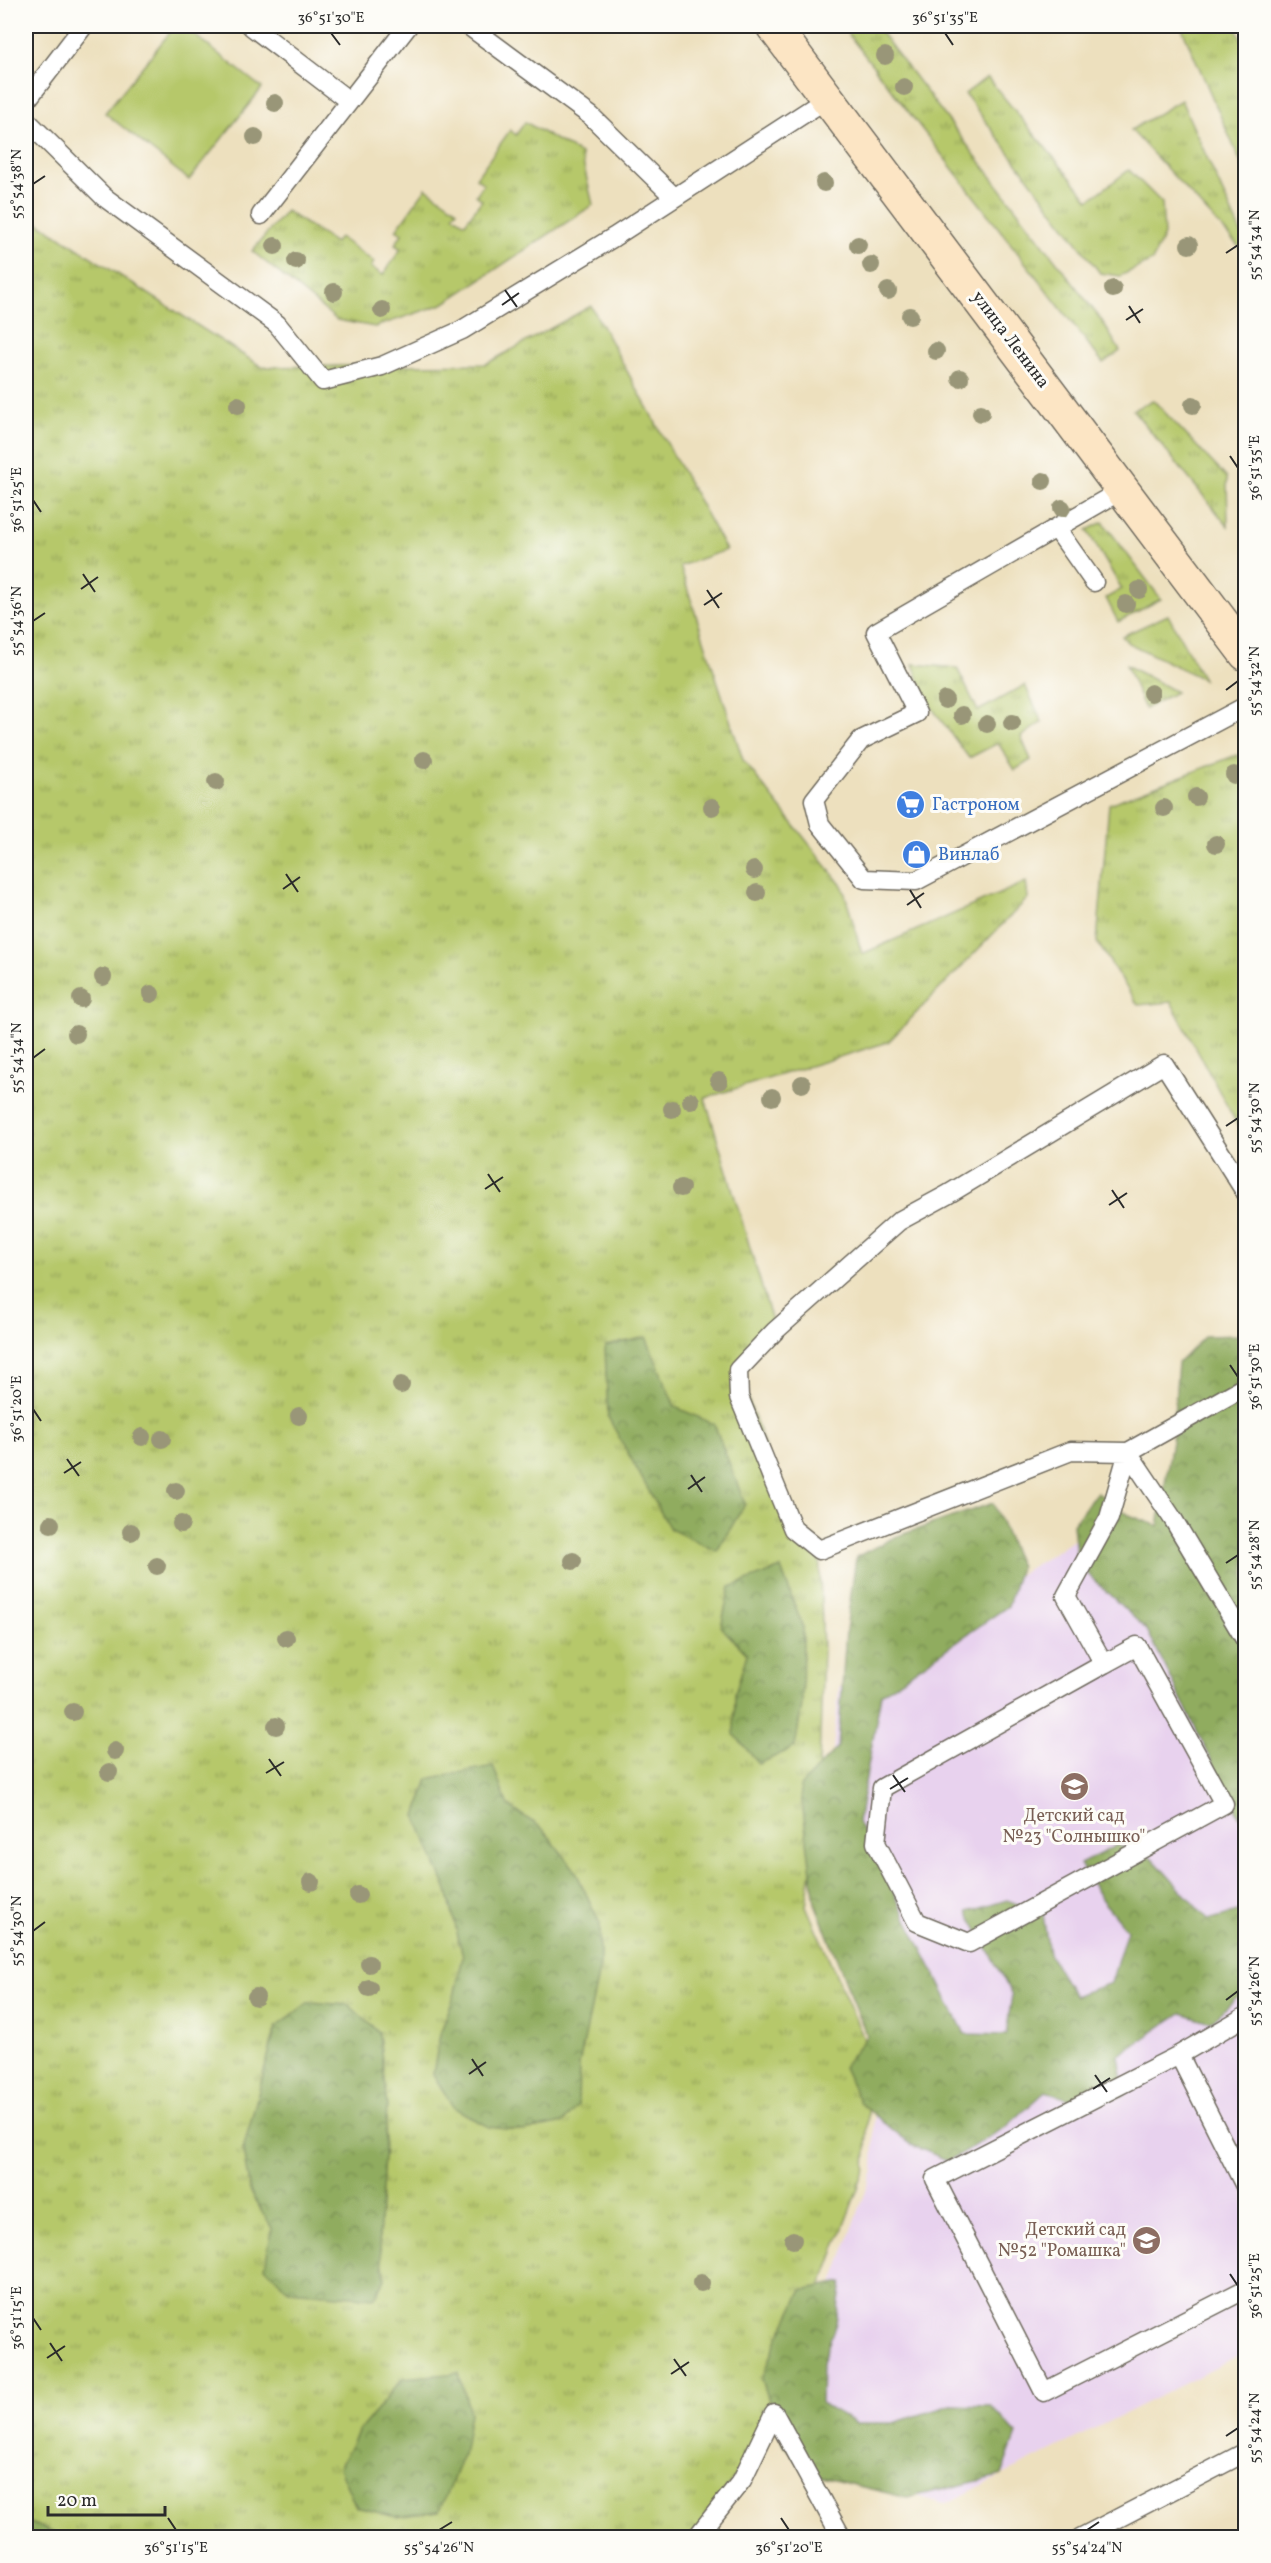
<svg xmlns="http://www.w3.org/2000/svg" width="1271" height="2563" font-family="Vollkorn,serif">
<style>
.built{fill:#e8d2ee}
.grass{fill:url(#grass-tufts);stroke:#707a4b;stroke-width:1.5}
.forest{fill:url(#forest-crowns);stroke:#5e6c45;stroke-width:1.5}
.park{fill:#b6c86b;stroke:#707a4b;stroke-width:1.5}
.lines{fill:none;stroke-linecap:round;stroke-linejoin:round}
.lane-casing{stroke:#6f6a5e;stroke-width:21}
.secondary-casing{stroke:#6f6a5e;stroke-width:36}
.lane{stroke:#fff;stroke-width:18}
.secondary{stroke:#fce5c4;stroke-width:33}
.tree{fill:#999678}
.ticks{fill:none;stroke:#2b2b2b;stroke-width:2}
.labels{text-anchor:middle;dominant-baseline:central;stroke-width:6;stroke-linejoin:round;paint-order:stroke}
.street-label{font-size:18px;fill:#2b2b2b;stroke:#fdfcf7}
.shop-label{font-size:18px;fill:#366cbe;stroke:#fdfcf7;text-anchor:start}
.education-label{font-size:18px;fill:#785e54;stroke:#fdfcf7}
.neatline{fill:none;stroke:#2b2b2b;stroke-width:2}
.ticks-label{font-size:15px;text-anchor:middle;fill:#2b2b2b}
</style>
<defs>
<pattern id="grass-tufts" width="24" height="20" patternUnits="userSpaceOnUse" patternTransform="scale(1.5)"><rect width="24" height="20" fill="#b6c86b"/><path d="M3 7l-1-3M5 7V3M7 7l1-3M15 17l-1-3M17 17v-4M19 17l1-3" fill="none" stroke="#94a358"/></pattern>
<pattern id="forest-crowns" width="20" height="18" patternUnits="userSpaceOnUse" patternTransform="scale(1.5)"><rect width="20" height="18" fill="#90ac5f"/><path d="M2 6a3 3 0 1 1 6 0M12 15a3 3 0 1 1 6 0" fill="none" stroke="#768c4f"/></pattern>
</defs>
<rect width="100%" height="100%" fill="#fdfcf7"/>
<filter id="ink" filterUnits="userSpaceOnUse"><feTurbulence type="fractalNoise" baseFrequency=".0167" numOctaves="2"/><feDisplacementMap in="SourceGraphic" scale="12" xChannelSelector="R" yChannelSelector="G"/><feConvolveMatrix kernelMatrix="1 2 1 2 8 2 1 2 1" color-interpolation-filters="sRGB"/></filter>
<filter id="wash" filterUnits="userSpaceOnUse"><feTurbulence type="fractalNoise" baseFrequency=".008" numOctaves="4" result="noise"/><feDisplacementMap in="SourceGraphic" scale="24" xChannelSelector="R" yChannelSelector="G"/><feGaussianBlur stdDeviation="1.35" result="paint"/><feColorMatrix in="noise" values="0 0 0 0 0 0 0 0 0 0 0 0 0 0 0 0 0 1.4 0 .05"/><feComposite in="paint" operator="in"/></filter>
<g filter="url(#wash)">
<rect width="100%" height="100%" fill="#ede0be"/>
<path class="built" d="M1109,1518L1245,1768V1970L1226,1980L1245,2015V2353L945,2504L825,2471L791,2401L873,2171L876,2057L818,1907L839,1688Z"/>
<path class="grass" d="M842,26H876L1102,321L1120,351L1103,363Z
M1181,26H1235L1245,48V172Z
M987,77L1089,200L1129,170L1162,203L1164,235L1152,261L1120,276L1100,273L965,94Z
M1181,100L1245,242V253L1131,130Z
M525,122L581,154L593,205L443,304L375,327L337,320L252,251L286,211L335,243L339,237L374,262L371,267L383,275L401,249L395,245L402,234L396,230L426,188L457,210L453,215L465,223L482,200L476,195L484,184L476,178L510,130L516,135Z
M26,215L262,367L486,364L591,306L726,550L680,566L743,760L843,887L862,954L1026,882L1028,898L888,1042L705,1098L775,1331L738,1370L793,1529L819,1550L823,1650L817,1826L806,1906L871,2055L865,2169L774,2413L696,2537H26Z
M1153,400L1227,478L1228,526L1133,410Z
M1103,522L1161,599L1118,622L1106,598L1122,589L1087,530Z
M1168,615L1203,679L1128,643L1122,636Z
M913,664L957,668L978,711L1025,685L1042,722L1021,737L1031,760L1015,770L998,743L969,758L926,700Z
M1126,665L1176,692L1145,709Z
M1237,755L1246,766L1245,1139L1171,1002L1138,1005L1097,942L1109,804Z"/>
<path class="forest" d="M1245,1335V1828L1147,1630L1077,1564L1073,1524L1097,1492L1129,1515L1158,1526L1172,1441L1178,1363L1205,1336Z
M646,1337L675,1407L714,1424L745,1504L717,1551L670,1529L608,1417L605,1346Z
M993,1503L1020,1567L1008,1606L881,1694L858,1822L965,2034L1006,2035L1012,1995L968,1912L1007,1900L1043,1914L1049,1954L1074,1996L1111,1983L1127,1930L1102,1900L1080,1864L1117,1845L1152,1858L1208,1920L1245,1910V1990L1211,2022L1181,2013L1119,2055L1125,2095L1084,2105L1046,2091L1006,2127L949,2161L912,2145L860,2103L843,2067L867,2036L815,1903L800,1786L838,1747L846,1630L856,1557L895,1537Z
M781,1568L803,1628L802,1705L795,1747L759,1764L734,1734L735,1693L747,1654L721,1627L730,1587Z
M493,1766L508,1806L542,1828L575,1870L600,1924V1966L579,2065L578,2106L563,2123L524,2131L488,2127L453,2107L433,2074L440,2034L454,1996L463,1957L447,1891L416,1816L428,1779Z
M309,2002L349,2005L379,2033L387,2107L379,2240L385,2279L375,2298L289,2291L265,2267L272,2228L250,2192L243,2150L276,2027Z
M842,2282L836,2323L822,2363L821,2403L855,2423H893L951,2405L991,2406L1017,2434L1002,2475L908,2498L813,2475L783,2445L762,2379L777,2341L802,2290Z
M459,2373L470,2413L463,2455L439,2511L396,2517L356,2507L339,2468L359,2431L403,2378Z
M26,2521L63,2537H26Z"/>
<path class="park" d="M175,26H183L262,88L189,180L105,113Z"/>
</g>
<g filter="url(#ink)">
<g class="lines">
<defs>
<path id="lane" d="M251,26L349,101
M469,26L591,116L674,197
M26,101L82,28
M26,120L104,197L277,324L323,381L382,366L462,330L614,237L828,98
M261,215L408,26
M1122,490L876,632L917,713L861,740L814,800L820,824L864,879L916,881L1246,706
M1056,528L1094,582
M1246,1386L1128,1452L1173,1519L1246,1641
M1104,1664L1137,1646L1224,1804L969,1943L917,1922L876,1843L882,1788L1104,1664L1066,1596L1109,1518L1128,1452L1071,1451L819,1550L793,1529L739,1397L738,1370L775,1331L899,1221L947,1195L1164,1064L1246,1193
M1246,2016L1179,2055L935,2179L1044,2392L1246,2289
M1179,2055L1246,2188
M696,2538L742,2480L774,2413L842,2538
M1080,2538L1246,2452"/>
<path id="secondary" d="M773,26L1246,654"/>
</defs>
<use href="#lane" class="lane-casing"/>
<use href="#secondary" class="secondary-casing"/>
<use href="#lane" class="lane"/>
<use href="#secondary" class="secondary"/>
</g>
<g class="tree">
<circle cx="885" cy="56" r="9"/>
<circle cx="904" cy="87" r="9"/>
<circle cx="275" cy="103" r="9"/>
<circle cx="255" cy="137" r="9"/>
<circle cx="824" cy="183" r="9"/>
<circle cx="858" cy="245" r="9"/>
<circle cx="1189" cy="245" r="9"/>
<circle cx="275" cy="246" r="9"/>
<circle cx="296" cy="261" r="9"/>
<circle cx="871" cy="265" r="9"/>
<circle cx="1113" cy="289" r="9"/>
<circle cx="888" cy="291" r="9"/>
<circle cx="334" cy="292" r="9"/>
<circle cx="382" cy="310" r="9"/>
<circle cx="910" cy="316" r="9"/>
<circle cx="936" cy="351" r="9"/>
<circle cx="960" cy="378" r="9"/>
<circle cx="238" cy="405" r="9"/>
<circle cx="1193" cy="405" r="9"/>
<circle cx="981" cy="413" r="9"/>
<circle cx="1043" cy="481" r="9"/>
<circle cx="1062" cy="508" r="9"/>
<circle cx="1139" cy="590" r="9"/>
<circle cx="1126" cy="604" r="9"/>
<circle cx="1151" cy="693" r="9"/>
<circle cx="945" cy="700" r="9"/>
<circle cx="962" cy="715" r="9"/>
<circle cx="1012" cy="723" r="9"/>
<circle cx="987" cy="724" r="9"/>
<circle cx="424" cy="760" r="9"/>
<circle cx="1234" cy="775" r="9"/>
<circle cx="216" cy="782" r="9"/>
<circle cx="1196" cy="797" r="9"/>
<circle cx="712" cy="807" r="9"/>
<circle cx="1164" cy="808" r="9"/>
<circle cx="1216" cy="844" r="9"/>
<circle cx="754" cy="870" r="9"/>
<circle cx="757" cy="893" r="9"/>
<circle cx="103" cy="977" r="9"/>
<circle cx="151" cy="994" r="9"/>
<circle cx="81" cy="999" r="9"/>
<circle cx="76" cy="1034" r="9"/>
<circle cx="719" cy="1081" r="9"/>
<circle cx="802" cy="1084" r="9"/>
<circle cx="772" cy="1097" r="9"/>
<circle cx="691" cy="1101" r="9"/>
<circle cx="672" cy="1109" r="9"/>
<circle cx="681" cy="1188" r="9"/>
<circle cx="401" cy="1385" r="9"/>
<circle cx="299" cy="1416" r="9"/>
<circle cx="142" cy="1437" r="9"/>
<circle cx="162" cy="1439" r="9"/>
<circle cx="176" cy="1491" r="9"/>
<circle cx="51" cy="1524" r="9"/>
<circle cx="181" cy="1524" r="9"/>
<circle cx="131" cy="1532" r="9"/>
<circle cx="573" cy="1561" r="9"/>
<circle cx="157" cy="1566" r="9"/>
<circle cx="286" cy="1638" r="9"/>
<circle cx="73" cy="1712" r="9"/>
<circle cx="276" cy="1726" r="9"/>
<circle cx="115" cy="1751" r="9"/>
<circle cx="109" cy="1772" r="9"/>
<circle cx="311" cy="1882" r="9"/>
<circle cx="358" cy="1895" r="9"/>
<circle cx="369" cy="1964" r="9"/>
<circle cx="369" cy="1988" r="9"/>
<circle cx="256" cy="1997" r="9"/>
<circle cx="793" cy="2240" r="9"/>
<circle cx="701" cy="2283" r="9"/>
</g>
</g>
<path class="ticks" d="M331,33L340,45M945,33L953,45M33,184L45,176M1226,253L1238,245M505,290L517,307M502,305L519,293M1129,306L1140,323M1126,320L1143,309M1230,456L1238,468M33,500L41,512M83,574L95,592M81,589L98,577M707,590L719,608M704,605L722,593M33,621L45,613M1226,690L1238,681M286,874L298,892M283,889L300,877M910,890L921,908M907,905L924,893M33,1058L45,1049M1226,1126L1238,1118M488,1174L500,1192M485,1189L503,1177M1112,1190L1124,1208M1109,1205L1127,1193M1230,1365L1238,1377M33,1409L41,1421M67,1459L79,1476M64,1473L81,1462M691,1475L702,1492M688,1489L705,1477M1226,1563L1238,1555M269,1759L281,1776M266,1773L284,1762M893,1775L905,1792M890,1789L908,1778M33,1931L45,1922M1226,2000L1238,1991M472,2059L483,2076M469,2074L486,2062M1095,2075L1107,2092M1093,2089L1110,2078M1230,2274L1238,2286M33,2318L41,2330M50,2343L62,2361M47,2358L65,2346M674,2359L686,2376M671,2374L689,2362M1226,2436L1238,2428M168,2518L176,2530M781,2518L789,2530M439,2530L452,2522M1087,2530L1099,2522"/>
<defs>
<symbol id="supermarket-disc" viewBox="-11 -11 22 22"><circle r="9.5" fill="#3f7fe0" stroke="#fdfcf7"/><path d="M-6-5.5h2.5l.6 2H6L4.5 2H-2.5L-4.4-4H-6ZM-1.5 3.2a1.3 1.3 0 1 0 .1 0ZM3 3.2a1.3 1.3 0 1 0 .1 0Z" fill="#fff"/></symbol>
<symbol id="shop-disc" viewBox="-11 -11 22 22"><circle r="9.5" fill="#3f7fe0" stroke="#fdfcf7"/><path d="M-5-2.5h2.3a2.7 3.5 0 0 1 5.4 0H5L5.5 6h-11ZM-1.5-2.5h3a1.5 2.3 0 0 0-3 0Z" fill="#fff"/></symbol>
<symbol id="school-disc" viewBox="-11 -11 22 22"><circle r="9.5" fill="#8d6e63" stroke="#fdfcf7"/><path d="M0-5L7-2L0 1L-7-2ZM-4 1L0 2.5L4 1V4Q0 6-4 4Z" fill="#fff"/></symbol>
</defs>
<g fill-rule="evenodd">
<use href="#supermarket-disc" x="894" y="788" width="33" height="33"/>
<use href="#shop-disc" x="900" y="838" width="33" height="33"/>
<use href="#school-disc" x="1058" y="1770" width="33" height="33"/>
<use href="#school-disc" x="1130" y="2224" width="33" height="33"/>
</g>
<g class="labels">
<g class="street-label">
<text transform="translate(1010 340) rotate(53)">улица Ленина</text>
</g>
<g class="shop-label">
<text x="932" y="805">Гастроном</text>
<text x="938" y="855">Винлаб</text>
</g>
<g class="education-label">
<text x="1074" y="1816">Детский сад<tspan x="1074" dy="21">№23 "Солнышко"</tspan></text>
<text x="1126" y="2230" text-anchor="end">Детский сад<tspan x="1126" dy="21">№52 "Ромашка"</tspan></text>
</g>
</g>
<rect width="1271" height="2563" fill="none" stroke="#fdfcf7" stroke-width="66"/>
<path d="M48 2506v9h117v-9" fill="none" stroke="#2b2b2b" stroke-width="3"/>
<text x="57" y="2506" font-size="18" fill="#2b2b2b" stroke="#fdfcf7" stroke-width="4.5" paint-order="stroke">20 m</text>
<rect x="33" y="33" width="1205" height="2497" class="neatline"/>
<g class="ticks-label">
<text x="331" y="22">36°51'30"E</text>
<text x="945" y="22">36°51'35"E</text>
<text transform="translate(16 184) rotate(-90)" y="5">55°54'38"N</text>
<text transform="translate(1254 245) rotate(-90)" y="5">55°54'34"N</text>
<text transform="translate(1254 468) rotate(-90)" y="5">36°51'35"E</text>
<text transform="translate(16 500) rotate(-90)" y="5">36°51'25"E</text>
<text transform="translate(16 621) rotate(-90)" y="5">55°54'36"N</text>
<text transform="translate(1254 681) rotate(-90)" y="5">55°54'32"N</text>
<text transform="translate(16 1058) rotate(-90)" y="5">55°54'34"N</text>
<text transform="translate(1254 1118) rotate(-90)" y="5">55°54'30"N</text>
<text transform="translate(1254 1377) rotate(-90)" y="5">36°51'30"E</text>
<text transform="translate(16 1409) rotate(-90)" y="5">36°51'20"E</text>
<text transform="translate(1254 1555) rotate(-90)" y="5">55°54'28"N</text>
<text transform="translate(16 1931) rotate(-90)" y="5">55°54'30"N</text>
<text transform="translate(1254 1991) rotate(-90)" y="5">55°54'26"N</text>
<text transform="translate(1254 2286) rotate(-90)" y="5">36°51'25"E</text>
<text transform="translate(16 2318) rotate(-90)" y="5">36°51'15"E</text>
<text transform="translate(1254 2428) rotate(-90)" y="5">55°54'24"N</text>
<text x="176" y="2552">36°51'15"E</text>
<text x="439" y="2552">55°54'26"N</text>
<text x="789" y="2552">36°51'20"E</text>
<text x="1087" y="2552">55°54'24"N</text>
</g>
</svg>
